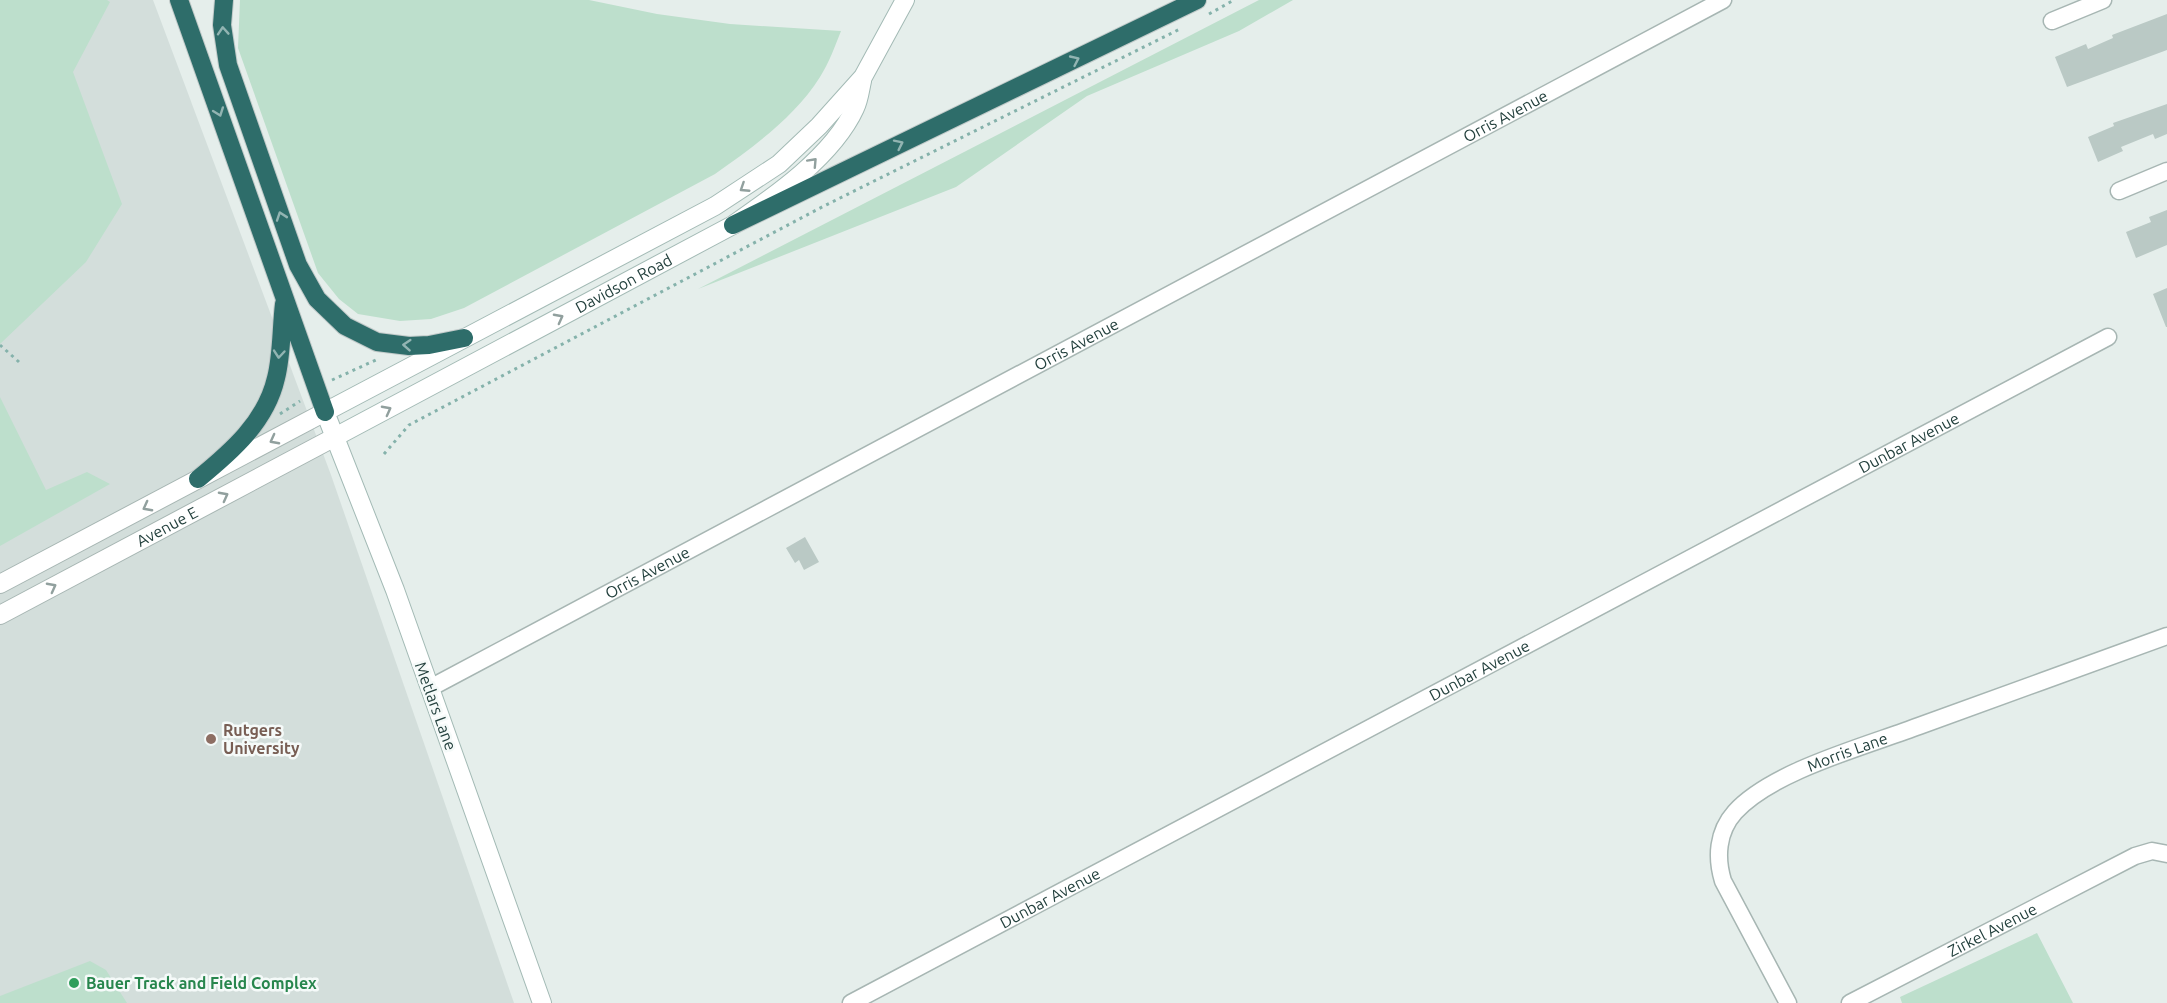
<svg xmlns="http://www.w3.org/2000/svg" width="2167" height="1003" font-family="Ubuntu,sans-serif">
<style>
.built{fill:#d3dedb}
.green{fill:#bddfcc}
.building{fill:#bac9c5}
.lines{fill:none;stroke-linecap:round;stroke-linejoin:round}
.minor-casing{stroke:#a7b6b3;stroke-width:19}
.tertiary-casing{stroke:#a7b6b3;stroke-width:20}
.secondary-casing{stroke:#a3bab5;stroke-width:20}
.motorway-casing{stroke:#c1cac9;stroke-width:20}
.path{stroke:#85b2ab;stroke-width:3;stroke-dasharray:3 4.5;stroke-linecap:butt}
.minor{stroke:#fff;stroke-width:16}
.tertiary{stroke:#fff;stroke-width:18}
.secondary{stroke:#fff;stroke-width:18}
.motorway{stroke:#2e6d6a;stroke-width:18}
.oneway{stroke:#92b4b2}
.oneway2{stroke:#91a09e}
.education-dot{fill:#8d6e63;stroke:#f5faf9;stroke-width:2}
.leisure-dot{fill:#2e9e5b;stroke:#f5faf9;stroke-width:2}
.labels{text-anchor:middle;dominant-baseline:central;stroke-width:5;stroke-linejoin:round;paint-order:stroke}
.street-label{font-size:16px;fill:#23403d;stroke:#f5faf9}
.education-label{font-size:16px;font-weight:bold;fill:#785e54;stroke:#f5faf9;text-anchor:start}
.leisure-label{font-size:16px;font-weight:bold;fill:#27864d;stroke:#f5faf9;text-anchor:start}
</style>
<rect width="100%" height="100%" fill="#e5eeeb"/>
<path class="built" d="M0,0H153L331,475L514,1003H0Z"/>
<path class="green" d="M0,0H107L110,2L73,72L122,204L86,262L0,344Z
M240,0H589L657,14L730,24L841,31C835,46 829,63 820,77C795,117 753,147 715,174L464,308L431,319L400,321L358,314L339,299L318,273L238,48Z
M1259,0H1293L1239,31L1087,96L956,187L698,289Z
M0,397L46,490L87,472L110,484L0,546Z
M2037,933L2073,1003H1902L1900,997Z
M90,961L106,970L127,1003H0V996Z"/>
<path class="building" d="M2167,14V50L2067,87L2055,57L2086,44L2088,49L2113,38L2112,35Z
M2167,104V134L2155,139L2153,134L2121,147L2123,151L2098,162L2088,137L2114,126L2113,123Z
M2167,210V245L2136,258L2126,232L2151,222L2149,217Z
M2167,288V327H2166L2153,294Z
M805,537L819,562L804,570L799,560L795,563L786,548Z"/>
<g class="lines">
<defs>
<g id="minor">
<path d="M2052,21L2103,0"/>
<path d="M2119,191L2167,171"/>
<path id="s1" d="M430,688L1723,0"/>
<path id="s2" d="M851,1003L2108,337"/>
<path id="s3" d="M1788,1003L1723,881C1716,858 1717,832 1735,812C1772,771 1866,746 1919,726C2002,696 2084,666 2167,636"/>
<path id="s4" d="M1850,1003L2135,856L2152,851L2167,854"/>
</g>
<g id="tertiary">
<path d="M0,584L325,412"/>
<path id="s5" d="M0,615L335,437"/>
</g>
<g id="secondary">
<path id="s6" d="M335,437L733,225C775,196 833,156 855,108C859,100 860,90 862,81"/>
<path d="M542,1003L395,590L325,412L715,206L779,164L819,126L863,77L905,0"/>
</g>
<path id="motorway" d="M179,0L325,412
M224,0L222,25L228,65L298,265L317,299L345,326L377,342L409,346L429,345L464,338
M733,225L1197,0
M198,479C231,452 266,422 276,378C282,355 281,328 284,304"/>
</defs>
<use href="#minor" class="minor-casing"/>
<use href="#tertiary" class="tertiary-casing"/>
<use href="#secondary" class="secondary-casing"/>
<use href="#motorway" class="motorway-casing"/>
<path class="path" d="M1209,14L1234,0
M0,345L19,362
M332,380L378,359
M280,414L300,401
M384,454L409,425L824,206L1182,28"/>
<use href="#minor" class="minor"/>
<use href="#tertiary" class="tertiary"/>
<use href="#secondary" class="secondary"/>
<use href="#motorway" class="motorway"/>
</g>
<defs><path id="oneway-chevron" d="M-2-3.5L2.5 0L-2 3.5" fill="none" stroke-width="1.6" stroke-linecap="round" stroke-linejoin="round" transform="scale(1.5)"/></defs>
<g class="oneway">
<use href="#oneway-chevron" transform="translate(223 31) rotate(-94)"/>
<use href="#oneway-chevron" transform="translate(1075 60) rotate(-25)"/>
<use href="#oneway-chevron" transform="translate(219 112) rotate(70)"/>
<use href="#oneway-chevron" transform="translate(899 144) rotate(-26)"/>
<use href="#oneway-chevron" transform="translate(281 216) rotate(-109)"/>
<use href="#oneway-chevron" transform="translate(407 345) rotate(-176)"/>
<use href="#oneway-chevron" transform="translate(279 354) rotate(95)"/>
</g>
<g class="oneway2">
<use href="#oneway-chevron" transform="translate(813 162) rotate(-47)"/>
<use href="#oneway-chevron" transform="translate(744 188) rotate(147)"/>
<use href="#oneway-chevron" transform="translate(559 318) rotate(-28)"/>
<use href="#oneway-chevron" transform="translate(387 410) rotate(-28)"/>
<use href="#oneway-chevron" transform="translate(274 440) rotate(152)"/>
<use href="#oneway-chevron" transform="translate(224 496) rotate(-28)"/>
<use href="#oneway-chevron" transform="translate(147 507) rotate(152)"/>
<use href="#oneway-chevron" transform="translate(52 587) rotate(-28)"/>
</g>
<circle class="education-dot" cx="211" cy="739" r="6"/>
<circle class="leisure-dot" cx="74" cy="983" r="6"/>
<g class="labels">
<g class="street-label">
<text stroke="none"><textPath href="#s1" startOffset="1218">Orris Avenue</textPath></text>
<text stroke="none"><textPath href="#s6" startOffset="327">Davidson Road</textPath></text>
<text stroke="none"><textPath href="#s1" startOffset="732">Orris Avenue</textPath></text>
<text stroke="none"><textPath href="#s2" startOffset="1197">Dunbar Avenue</textPath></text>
<text stroke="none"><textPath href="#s5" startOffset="189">Avenue E</textPath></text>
<text stroke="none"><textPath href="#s1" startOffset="246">Orris Avenue</textPath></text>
<text stroke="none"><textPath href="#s2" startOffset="711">Dunbar Avenue</textPath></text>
<text transform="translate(436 706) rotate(70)">Metlars Lane</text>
<text stroke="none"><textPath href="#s3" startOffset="340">Morris Lane</textPath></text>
<text stroke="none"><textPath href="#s2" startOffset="225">Dunbar Avenue</textPath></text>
<text stroke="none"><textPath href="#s4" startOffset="160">Zirkel Avenue</textPath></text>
</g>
<g class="education-label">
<text x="223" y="730">Rutgers<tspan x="223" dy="18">University</tspan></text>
</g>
<g class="leisure-label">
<text x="86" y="983">Bauer Track and Field Complex</text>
</g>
</g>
</svg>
